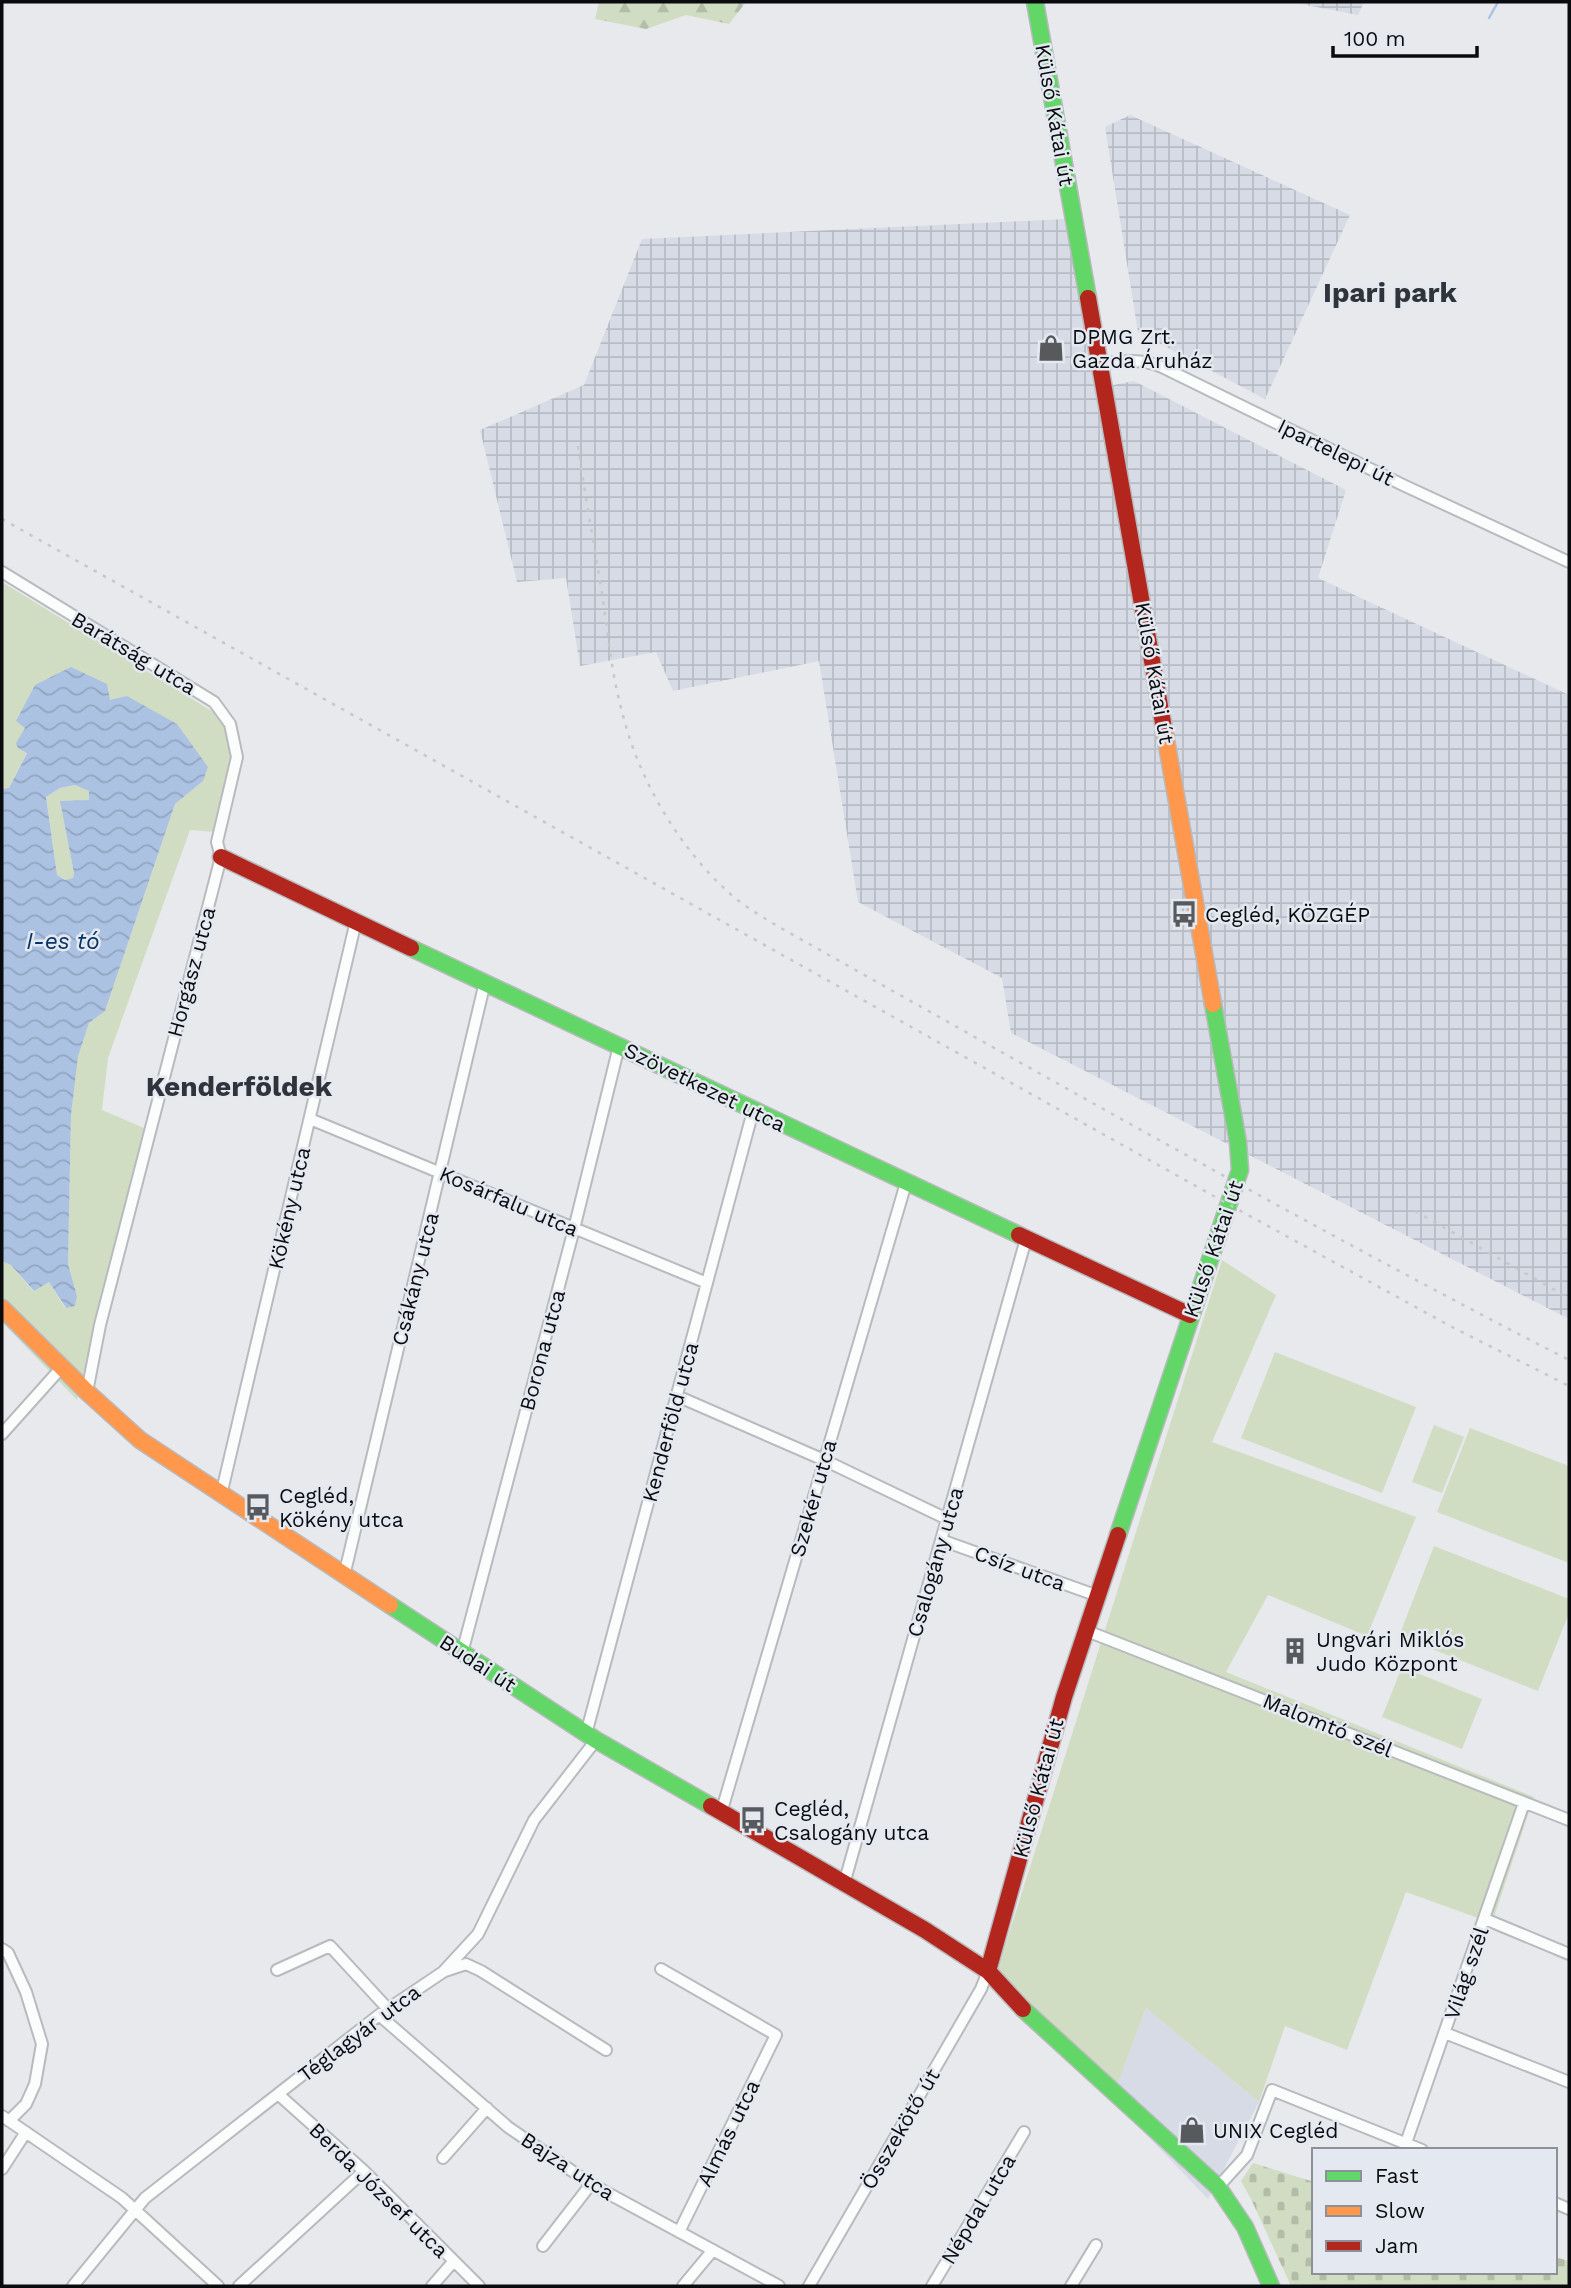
<svg xmlns="http://www.w3.org/2000/svg" width="1571" height="2288" font-family="'Work Sans',sans-serif">
<style>
.built{fill:#d7dbe5}
.industrial{fill:url(#industrial-grid)}
.green{fill:#d1ddc3}
.forest{fill:url(#forest-firs)}
.cemetery{fill:url(#cemetery-stones)}
.water{fill:url(#water-waves);fill-rule:evenodd}
.lines{fill:none;stroke-linecap:round;stroke-linejoin:round}
.stream{stroke:#abc2e2;stroke-width:2.5}
.street-casing{stroke:#b8babd;stroke-width:14}
.fast-casing{stroke:#b8babd;stroke-width:19}
.slow-casing{stroke:#b8babd;stroke-width:19}
.jam-casing{stroke:#b8babd;stroke-width:19}
.street{stroke:#fbfcfc;stroke-width:10}
.fast{stroke:#63d668;stroke-width:16}
.slow{stroke:#ff974d;stroke-width:16}
.jam{stroke:#b3261e;stroke-width:16}
.rail{stroke:#c8c8c9;stroke-width:2.5;stroke-dasharray:3.5 7;stroke-linecap:butt}
.labels{text-anchor:middle;dominant-baseline:central;stroke-width:5;stroke-linejoin:round;paint-order:stroke}
.street-label{font-size:21px;fill:#0a0b0e;stroke:#e4e8f0}
.poi-label{font-size:21px;fill:#0a0b0e;stroke:#e4e8f0;text-anchor:start}
.water-label{font-size:23px;font-style:italic;fill:#063468;stroke:#e4e8f0}
.district-label{font-size:28px;font-weight:bold;fill:#303339;stroke:#e4e8f0}
</style>
<defs>
<pattern id="industrial-grid" width="8" height="8" patternUnits="userSpaceOnUse" patternTransform="scale(1.75)"><rect width="8" height="8" fill="#d7dbe5"/><path d="M0 4h8M4 0v8" fill="none" stroke="#b7bbc3"/></pattern>
<pattern id="forest-firs" width="22" height="20" patternUnits="userSpaceOnUse" patternTransform="scale(1.75)"><rect width="22" height="20" fill="#d1ddc3"/><path d="M5 1l3.5 6h-7zM16 11l3.5 6h-7z" fill="#b2bca6"/></pattern>
<pattern id="cemetery-stones" width="16" height="16" patternUnits="userSpaceOnUse" patternTransform="scale(1.75)"><rect width="16" height="16" fill="#d1ddc3"/><path d="M2 7V4a2 2 0 0 1 4 0v3zM10 15v-3a2 2 0 0 1 4 0v3z" fill="#b2bca6"/></pattern>
<pattern id="water-waves" width="16" height="10" patternUnits="userSpaceOnUse" patternTransform="scale(1.75)"><rect width="16" height="10" fill="#abc2e2"/><path d="M0 5q4-4 8 0t8 0" fill="none" stroke="#92a5c1"/></pattern>
</defs>
<rect width="100%" height="100%" fill="#e7e9ed"/>
<path class="built" d="M1146,2008L1259,2102L1208,2199L1112,2099Z"/>
<path class="industrial" d="M1291,2H1364L1358,15Z
M1130,115L1350,215L1265,399L1138,332L1105,127Z
M1067,219L1098,388L1134,381L1346,490L1318,578L1569,695V1319L1011,1033L1002,978L858,902L819,661L673,691L656,652L580,666L566,578L517,582L480,430L584,385L642,239Z"/>
<path class="green" d="M2,582L223,718L234,758L216,832L190,830L108,1058L102,1110L144,1128L77,1400L2,1322V1261L11,1265L33,1291L49,1282L65,1308L77,1296L68,1264L71,1115L77,1056L89,1023L105,1011L175,804L203,781L25,728L18,748L27,752L9,788L2,789Z
M76,785L90,791L89,801L61,802L74,873L73,878L65,880L57,875L46,797L60,788Z
M1222,1260L1276,1295L1212,1442L1416,1517L1367,1636L1268,1595L1226,1672L1534,1797L1492,1923L1406,1892L1347,2050L1285,2026L1259,2102L1146,2008L1112,2099L993,1984Z
M1275,1352L1416,1407L1382,1493L1241,1438Z
M1434,1425L1464,1437L1442,1493L1412,1482Z
M1470,1428L1569,1466V1563L1437,1512Z
M1434,1546L1569,1599V1613L1538,1691L1399,1636Z
M1402,1667L1482,1699L1462,1749L1382,1717Z"/>
<path class="forest" d="M599,2H746L729,24L686,15L646,29L595,19Z"/>
<path class="cemetery" d="M1253,2163L1314,2182V2272H1555V2257L1569,2261V2286H1291L1251,2199L1241,2181Z"/>
<path class="water" d="M71,667L107,684L110,700L127,696L177,724L208,767L203,781L175,804L105,1011L89,1023L78,1056L71,1115L68,1264L77,1296L75,1306L66,1308L49,1282L34,1291L11,1265L2,1261V789L9,788L27,753L18,748L16,743L25,728L16,721L35,685ZM75,785L89,791V800L60,801L74,873L73,878L65,880L57,875L46,797L60,788Z"/>
<g class="lines">
<path class="stream" d="M1489,18L1498,2"/>
<defs>
<path id="street" d="M1100,364C1122,361 1141,358 1162,367L1403,485L1569,562
M2,572L214,702L230,724L237,757L217,842L221,857L100,1325L87,1392
M310,1119L707,1283
M677,1396L824,1460L947,1519
M2,1434L62,1367
M221,1495L356,921
M941,1540L1098,1596
M344,1576L485,982
M1087,1631L1569,1820
M462,1653L574,1229L619,1046
M586,1734L753,1111
M721,1813L906,1183
M844,1884L1026,1239
M1485,1919L1569,1954
M2,1949L8,1953L26,1992L42,2044L35,2084L26,2104L9,2121
M661,1969L776,2035L679,2232
M277,1970L330,1946L388,2009
M445,1971L466,1964L481,1971L606,2050
M379,2015L508,2127L591,2184L779,2286
M1445,2033L1569,2082
M278,2094L364,2171L479,2286
M2,2116L122,2198L218,2286
M1406,2143L1524,1803
M443,2158L487,2108
M2,2169L26,2132
M1218,2187L1247,2155L1272,2090L1422,2150
M1555,2203L1569,2209
M543,2246L591,2184
M73,2286L145,2198L379,2015L443,1972L478,1934L534,1820L596,1740
M239,2286L364,2171
M432,2286L453,2262
M683,2286L713,2250
M809,2286L981,1989L988,1971
M932,2286L1024,2132
M1071,2286L1096,2245"/>
<path id="fast" d="M1035,2L1088,298
M411,948L1019,1235
M1118,1535L1240,1170L1238,1142L1213,1004
M390,1605L596,1740L711,1806
M1023,2009L1218,2187L1245,2227L1271,2286"/>
<path id="slow" d="M1163,723L1213,1004
M2,1308L87,1392L140,1440L390,1605"/>
<path id="jam" d="M1088,298L1163,723
M221,857L411,948
M1019,1235L1190,1315
M711,1806L925,1930L988,1971L1023,2009
M988,1971L1064,1697L1118,1535"/>
</defs>
<use href="#street" class="street-casing"/>
<use href="#fast" class="fast-casing"/>
<use href="#slow" class="slow-casing"/>
<use href="#jam" class="jam-casing"/>
<use href="#street" class="street"/>
<use href="#fast" class="fast"/>
<use href="#slow" class="slow"/>
<use href="#jam" class="jam"/>
<path class="rail" d="M578,446C585,495 594,544 602,593C608,635 612,678 624,719C640,781 679,847 727,891C742,905 761,916 779,927C1041,1074 1302,1223 1569,1360
M2,519L1228,1204L1452,1327L1569,1386
M1415,1211L1569,1298"/>
</g>
<defs>
<symbol id="shop-bare" viewBox="-9 -9 18 18"><path d="M-5-2.5h2.3a2.7 3.5 0 0 1 5.4 0H5L5.5 6h-11ZM-1.5-2.5h3a1.5 2.3 0 0 0-3 0Z" fill="#57595c" stroke="#e4e8f0" stroke-width="2.5" paint-order="stroke"/></symbol>
<symbol id="bus-bare" viewBox="-9 -9 18 18"><path d="M-5-6H5V4H4V6H2V4H-2V6H-4V4H-5ZM-3.5-4V0h7V-4ZM-3.5 1.2v1.5H-2V1.2ZM2 1.2v1.5H3.5V1.2Z" fill="#57595c" stroke="#e4e8f0" stroke-width="2.5" paint-order="stroke"/></symbol>
<symbol id="building-bare" viewBox="-9 -9 18 18"><path d="M-4-6H4V6H1V3H-1V6H-4ZM-2.5-4.3h1.7v1.8h-1.7ZM.8-4.3h1.7v1.8H.8ZM-2.5-1h1.7V.8h-1.7ZM.8-1h1.7V.8H.8Z" fill="#57595c" stroke="#e4e8f0" stroke-width="2.5" paint-order="stroke"/></symbol>
</defs>
<g fill-rule="evenodd">
<use href="#shop-bare" x="1032" y="329" width="38" height="38"/>
<use href="#bus-bare" x="1165" y="895" width="38" height="38"/>
<use href="#bus-bare" x="239" y="1488" width="38" height="38"/>
<use href="#building-bare" x="1276" y="1632" width="38" height="38"/>
<use href="#bus-bare" x="734" y="1801" width="38" height="38"/>
<use href="#shop-bare" x="1173" y="2111" width="38" height="38"/>
</g>
<g class="labels">
<g class="street-label">
<text transform="translate(1055 115) rotate(80)">Külső Kátai út</text>
<text transform="translate(1336 452) rotate(26)">Ipartelepi út</text>
<text transform="translate(134 653) rotate(31)">Barátság utca</text>
<text transform="translate(1155 673) rotate(80)">Külső Kátai út</text>
<text transform="translate(191 972) rotate(-75)">Horgász utca</text>
<text transform="translate(705 1087) rotate(26)">Szövetkezet utca</text>
<text transform="translate(509 1201) rotate(23)">Kosárfalu utca</text>
<text transform="translate(289 1208) rotate(-77)">Kökény utca</text>
<text transform="translate(1213 1249) rotate(-71)">Külső Kátai út</text>
<text transform="translate(415 1279) rotate(-76)">Csákány utca</text>
<text transform="translate(542 1350) rotate(-75)">Borona utca</text>
<text transform="translate(670 1422) rotate(-75)">Kenderföld utca</text>
<text transform="translate(813 1498) rotate(-74)">Szekér utca</text>
<text transform="translate(935 1562) rotate(-74)">Csalogány utca</text>
<text transform="translate(1020 1568) rotate(20)">Csíz utca</text>
<text transform="translate(478 1663) rotate(33)">Budai út</text>
<text transform="translate(1328 1725) rotate(22)">Malomtó szél</text>
<text transform="translate(1038 1788) rotate(-75)">Külső Kátai út</text>
<text transform="translate(1466 1973) rotate(-71)">Világ szél</text>
<text transform="translate(359 2033) rotate(-37)">Téglagyár utca</text>
<text transform="translate(900 2129) rotate(-60)">Összekötő út</text>
<text transform="translate(728 2133) rotate(-64)">Almás utca</text>
<text transform="translate(568 2166) rotate(33)">Bajza utca</text>
<text transform="translate(379 2190) rotate(44)">Berda József utca</text>
<text transform="translate(978 2209) rotate(-59)">Népdal utca</text>
</g>
<g class="poi-label">
<text x="1072" y="336">DPMG Zrt.<tspan x="1072" dy="24">Gazda Áruház</tspan></text>
<text x="1205" y="914">Cegléd, KÖZGÉP</text>
<text x="279" y="1495">Cegléd,<tspan x="279" dy="24">Kökény utca</tspan></text>
<text x="1316" y="1639">Ungvári Miklós<tspan x="1316" dy="24">Judo Központ</tspan></text>
<text x="774" y="1808">Cegléd,<tspan x="774" dy="24">Csalogány utca</tspan></text>
<text x="1213" y="2130">UNIX Cegléd</text>
</g>
<g class="water-label">
<text x="63" y="941">I-es tó</text>
</g>
<g class="district-label">
<text x="1390" y="292">Ipari park</text>
<text x="239" y="1086">Kenderföldek</text>
</g>
</g>
<rect width="1571" height="2288" fill="none" stroke="#0a0b0e" stroke-width="7"/>
<rect x="1312" y="2148" width="245" height="126" fill="#e4e8f0" stroke="#8d9096" stroke-width="2"/>
<rect x="1326" y="2171" width="35" height="10" fill="#63d668" stroke="#8d9096" stroke-width="2"/>
<text x="1375" y="2183" font-size="21" fill="#0a0b0e">Fast</text>
<rect x="1326" y="2206" width="35" height="10" fill="#ff974d" stroke="#8d9096" stroke-width="2"/>
<text x="1375" y="2218" font-size="21" fill="#0a0b0e">Slow</text>
<rect x="1326" y="2241" width="35" height="10" fill="#b3261e" stroke="#8d9096" stroke-width="2"/>
<text x="1375" y="2253" font-size="21" fill="#0a0b0e">Jam</text>
<path d="M1333 46v10h144v-10" fill="none" stroke="#0a0b0e" stroke-width="3.5"/>
<text x="1344" y="46" font-size="21" fill="#0a0b0e" stroke="#e4e8f0" stroke-width="5" paint-order="stroke">100 m</text>
</svg>
